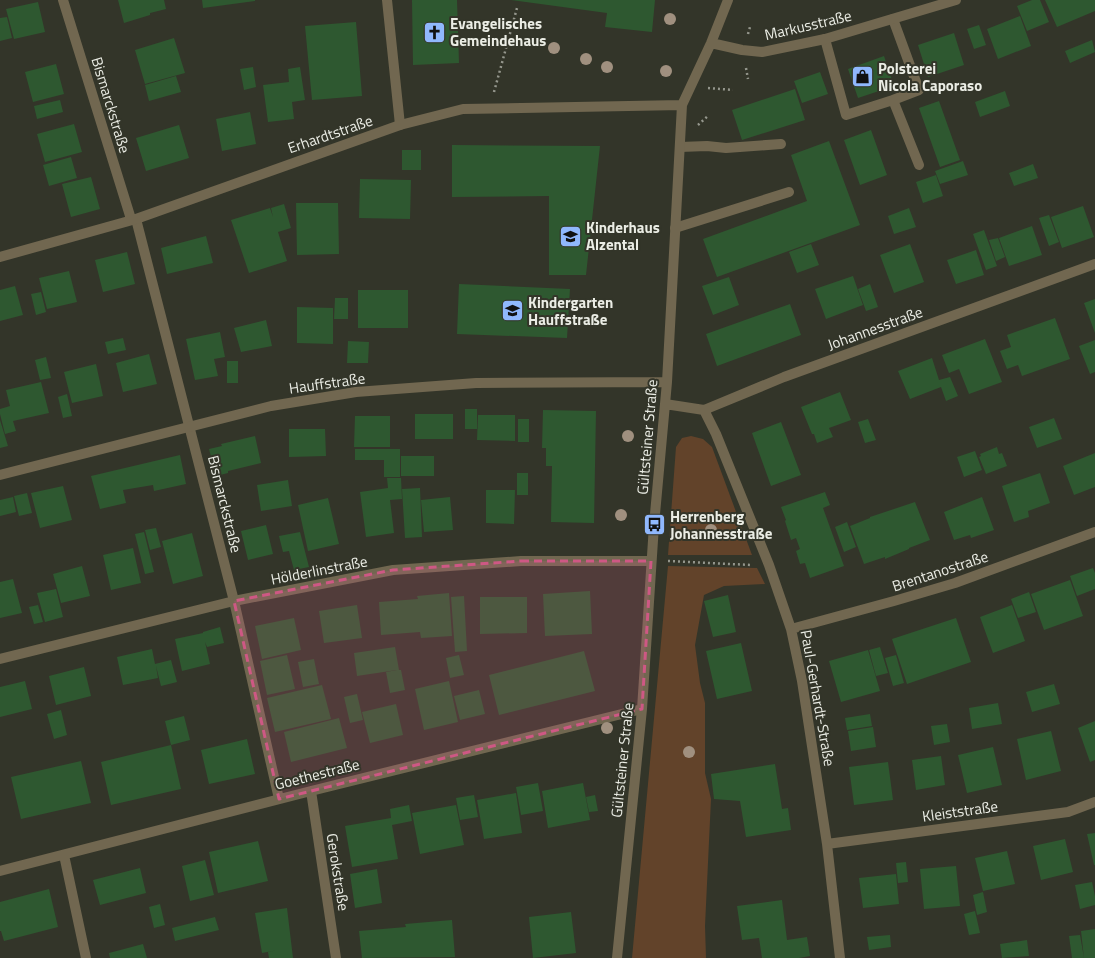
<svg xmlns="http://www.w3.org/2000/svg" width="1095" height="958" font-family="'Titillium Web',sans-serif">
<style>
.green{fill:#62432a}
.building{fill:#2e5830}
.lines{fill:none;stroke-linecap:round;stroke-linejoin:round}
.path{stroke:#95978d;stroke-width:2.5;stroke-dasharray:2 3;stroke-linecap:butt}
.service{stroke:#716750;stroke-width:10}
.minor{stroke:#716750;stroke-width:10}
.tree{fill:#a0907f}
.marked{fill:#ce5884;fill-opacity:0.2;stroke:#ce5884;stroke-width:3;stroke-dasharray:8 5;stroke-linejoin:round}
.labels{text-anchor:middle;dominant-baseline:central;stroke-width:4;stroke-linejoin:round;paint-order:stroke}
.poi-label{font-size:15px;font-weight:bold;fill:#ebede5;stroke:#333529;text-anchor:start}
.street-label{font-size:15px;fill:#ebede5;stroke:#333529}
</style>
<rect width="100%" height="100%" fill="#333529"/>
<path class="green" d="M691,436L703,439L712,447L752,555H668L676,447L682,438Z
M668,566L757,568L765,584L724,586L704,595L695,645L700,683L705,703V773L711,799L705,926L706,958H632Z"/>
<path class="building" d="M118,0H164L166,9L150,13V15L124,23Z
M202,0H255V1L203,8Z
M412,0H457L459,63L413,65Z
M511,0H655L652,32L605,27L607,13Z
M1032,0H1040L1049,22L1027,31L1017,6Z
M1045,0H1095V11L1057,27Z
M38,2L45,32L14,39L6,9Z
M1020,16L1031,46L998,59L987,29Z
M7,17L12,38L0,41V18Z
M356,22L362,96L312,100L305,26Z
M979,25L986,45L974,49L967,29Z
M954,33L964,65L928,77L918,45Z
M174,38L185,73L145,84L135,50Z
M1092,40L1095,52L1070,63L1065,51Z
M884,56L894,86L858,98L848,69Z
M56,64L64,94L33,102L25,72Z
M253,67L256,87L244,90L240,69Z
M300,67L305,100L292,102L294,119L268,122L263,85L289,82L288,69Z
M820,72L828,94L802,103L794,81Z
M176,76L181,92L149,101L145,85Z
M795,89L805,120L742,140L732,110Z
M1005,91L1010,106L980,117L975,102Z
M60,100L63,112L37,119L34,106Z
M939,101L960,160L940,167L919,108Z
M250,112L256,144L222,151L216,119Z
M74,124L82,152L45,162L37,134Z
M179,125L189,158L146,171L136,138Z
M871,130L887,175L860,185L844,140Z
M829,141L860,225L717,277L703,239L807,201L791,155Z
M452,145L600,146L586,275H549V196L452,197Z
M402,150H421V170H402Z
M71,157L77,178L49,186L43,165Z
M963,161L968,175L940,184L935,171Z
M1033,164L1038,178L1014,186L1009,173Z
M936,175L943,196L923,203L916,182Z
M91,177L100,209L71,217L62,184Z
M360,179L411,180L410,219L359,218Z
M296,203H338L339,254L297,255Z
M284,204L291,228L278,232L287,261L249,273L231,220L270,208L273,217L271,208Z
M1083,206L1094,237L1062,248L1051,217Z
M909,208L916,227L894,234L888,216Z
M1049,215L1059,242L1049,246L1039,218Z
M1032,226L1042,255L1009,266L999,238Z
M984,230L997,266L986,270L973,234Z
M206,236L213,263L167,274L161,248Z
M998,238L1005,257L996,261L989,240Z
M811,244L819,265L797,273L789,252Z
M910,244L924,282L894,293L880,255Z
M976,250L984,275L956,284L947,260Z
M127,252L135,284L103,292L95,260Z
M69,271L77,302L47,309L39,278Z
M853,276L863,305L826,319L815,289Z
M729,277L739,305L713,315L702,286Z
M459,284L570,289L567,338L457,334Z
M870,284L878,307L866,311L858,289Z
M15,286L23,315L0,321V290Z
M358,290H408V328H358Z
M41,292L46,312L36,315L31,294Z
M335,298H348V319H334Z
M1095,299V333L1084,303Z
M790,304L801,335L717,366L706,334Z
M297,307L333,308V344L297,343Z
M1055,318L1070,359L1022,376L1018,365L1007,369L1000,351L1011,347L1007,335Z
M266,320L272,346L241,352L234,328Z
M220,332L225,357L214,359L218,376L195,380L186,339Z
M123,338L126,350L108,354L105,342Z
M985,339L1002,382L969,394L959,369L949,373L942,355Z
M1095,340V372L1090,374L1079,346Z
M348,341L369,342L368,363H347Z
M149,354L157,384L123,392L116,363Z
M46,357L51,378L40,380L35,360Z
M932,358L939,380L950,377L958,396L946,401L941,387L910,399L898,371Z
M227,361H238V383H227Z
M96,364L103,396L72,403L64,372Z
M41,382L49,413L13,421L16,431L5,434L0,414V409L10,406L6,390Z
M840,392L851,420L829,428L833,437L817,443L814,434H812L801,407Z
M67,394L72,416L63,418L58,397Z
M465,409H477V429H465Z
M543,410L596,411L594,523L551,522L552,466H546V448H542Z
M415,414H453V439H415Z
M478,415H515V441L477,440Z
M355,416H390V447H354Z
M1054,418L1062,439L1037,448L1029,427Z
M518,419H529V442H518Z
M868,419L876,440L865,443L858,422Z
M0,420L8,446L0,448Z
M781,422L801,475L771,486L752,433Z
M289,429H325L326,456L289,457Z
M255,436L261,463L228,471V473L216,476L209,449L222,446L221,444Z
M997,447L999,454L1002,453L1007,466L986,474L979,457L981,456L980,454Z
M355,449H400V477H384V460H355Z
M975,451L982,470L964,477L957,457Z
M1095,453V487L1074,495L1063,466Z
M180,455L186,484L154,491L153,485L123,490L126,503L100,509L91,476Z
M401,456H434V476H401Z
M517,473H528V495H517Z
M1040,473L1050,503L1028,511L1029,517L1014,522L1002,486Z
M387,478H401L402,499L390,500L394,533L366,537L360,492L388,488Z
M288,480L292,506L261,511L257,485Z
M63,486L72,520L40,528L31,493Z
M420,488L422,537L405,538L402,489Z
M486,490H515L514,524L486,523Z
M825,492L830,505L823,508L844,566L810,578L805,563L800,564L796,551L800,549L796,538L791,540L785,521L786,520L781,507Z
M27,493L32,513L19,516L14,496Z
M13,497L16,512L0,516V500Z
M450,497L453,530L424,532L421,500Z
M982,497L994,530L971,538L970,535L954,540L944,512Z
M328,498L339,544L308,551L298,505Z
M915,502L930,540L909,548V549L885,559V557L864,564L850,526L870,518V517Z
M847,522L856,547L844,552L835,527Z
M266,525L273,554L248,560L241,531Z
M156,528L161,547L150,550L145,530Z
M144,532L154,572L145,574L135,534Z
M300,532L309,567L294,570L289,551L283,552L279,536Z
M192,533L203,576L173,584L162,541Z
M133,548L141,583L111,590L103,555Z
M82,566L90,596L61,603L53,574Z
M1093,568L1095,573V589L1077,596L1070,576Z
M13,579L22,613L0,618V582Z
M1070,580L1083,616L1044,630L1031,594Z
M56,589L63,617L45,622L37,593Z
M590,591L592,634L545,636L543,594Z
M1029,592L1036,612L1018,618L1011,599Z
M449,593L452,636L421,638L420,632L381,635L379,602L418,599L417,596Z
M728,595L736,632L713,637L704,601Z
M464,596L467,651L455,652L451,597Z
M480,597H527V633L480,634Z
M38,605L43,622L34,624L29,607Z
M357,605L362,638L324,643L319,611Z
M1012,605L1025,641L993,653L980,617Z
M294,618L301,650L262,659L255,626Z
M956,618L971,662L907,684L892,639Z
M220,627L224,643L207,647L205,642L210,664L182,671L175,639L203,633V632Z
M741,643L752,691L717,699L706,651Z
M395,647L399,670H401L405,690L390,693L386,672L397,670L357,676L354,653Z
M880,647L888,673L876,676L869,650Z
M152,649L155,664L171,660L177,682L161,686L156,666L158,678L123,685L117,657Z
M868,650L880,691L841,702L829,661Z
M584,651L595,691L499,715L489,675Z
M287,655L295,689L267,695L260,661Z
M459,655L464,675L450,678L446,658Z
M896,655L904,683L893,686L885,658Z
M314,659L319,684L303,687L298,662Z
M84,667L91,696L56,705L49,676Z
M25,681L32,709L0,717V687Z
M449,681L458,722L424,730L415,689Z
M1054,684L1060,704L1032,712L1026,692Z
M322,685L331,719L275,732L267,698Z
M479,690L485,714L460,720L454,696Z
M357,694L363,720L350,723L344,697Z
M998,703L1002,724L972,729L969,708Z
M396,704L403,735L370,743L362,712Z
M61,710L67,735L54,739L47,714Z
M870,714L872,726L847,730L845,718Z
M184,716L190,740L171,745L165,721Z
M339,718L347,748L291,762L284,732Z
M1095,721V760L1090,762L1078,728Z
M947,724L950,742L934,745L931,726Z
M873,727L876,747L851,751L848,731Z
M1051,731L1061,771L1026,780L1017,739Z
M247,739L255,774L209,784L201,750Z
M171,745L181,789L111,805L101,762Z
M993,747L1002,785L967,793L958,755Z
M941,756L945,785L916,790L912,760Z
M81,761L91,803L21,819L11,777Z
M888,762L893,800L854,805L849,767Z
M775,764L782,809L788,808L791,830L746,837L740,801L714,799L711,774Z
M538,783L543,811L521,815L516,787Z
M583,783L590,820L548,828L542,791Z
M516,793L522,833L484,839L477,800Z
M474,795L478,817L460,820L456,798Z
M595,795L598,811L589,812L586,797Z
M409,805L412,821L392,825L398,859L352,867L345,826L391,818L390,809Z
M456,805L464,845L420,854L412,813Z
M1095,833V865H1094L1087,834Z
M1065,839L1073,872L1041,880L1033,846Z
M258,841L268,881L218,893L209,852Z
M1007,851L1015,884L983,891L975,858Z
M205,860L214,895L190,901L182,866Z
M906,862L908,882L898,883L896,863Z
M956,866L960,906L924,909L920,869Z
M140,868L146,893L100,905L93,880Z
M377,869L382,903L355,908L350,874Z
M896,874L899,904L863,908L859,878Z
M1092,882L1095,896V905L1080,909L1075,885Z
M49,889L58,927L4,941L1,931H0V902Z
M983,892L987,912L977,915L973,895Z
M782,900L787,940L807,937L810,956L799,958H762L759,938L742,940L737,906Z
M160,904L165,925L154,928L149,907Z
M287,908L293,958H269L268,952L278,950L262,953L255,913Z
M975,911L980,933L969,935L964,914Z
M571,912L576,953L533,958L529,917Z
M215,917L219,930L175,941L172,928Z
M452,920L455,957L362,958L359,931L406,927L405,924Z
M1095,929V958H1084L1081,931Z
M890,935L891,947L869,950L867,937Z
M1080,935L1084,958H1072L1069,936Z
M1027,940L1029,956L1002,958L1000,944Z
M143,944L147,958H110L109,953Z"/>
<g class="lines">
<path class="path" d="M748,34L750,27
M746,68L748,79
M708,88L733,90
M494,92L517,8
M698,125L709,115
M668,561L751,565"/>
<path class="service" d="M387,0L400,125
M893,19L919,90L893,100L919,165
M825,39L846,115L893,100
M680,147L707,146L726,148L781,144
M136,219L234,601
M675,228L789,192"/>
<path class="minor" d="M63,0L131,219
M711,43L742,50L762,52L825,39L956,0
M0,257L136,219L400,125L463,109L682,105
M665,404L704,410L784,377L1095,264
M704,410L716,434L769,565L791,629L802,681L827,844L840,958
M0,475L271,406L356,392L476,383L667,382
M234,601L279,799
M791,629L894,601L955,583L1095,532
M0,659L234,601L393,570L521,561H651
M311,791L336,958
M827,844L1068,812L1095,802
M64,855L86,958
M0,871L311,791L642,709
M617,958L642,709L654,525L667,382L682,105L711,43L728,0"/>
</g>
<g class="tree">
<circle cx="670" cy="19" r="6"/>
<circle cx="554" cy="48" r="6"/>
<circle cx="586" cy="59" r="6"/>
<circle cx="607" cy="67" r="6"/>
<circle cx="666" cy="71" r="6"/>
<circle cx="628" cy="436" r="6"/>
<circle cx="621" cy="515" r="6"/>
<circle cx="711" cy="530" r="6"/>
<circle cx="607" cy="728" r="6"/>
<circle cx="689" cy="752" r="6"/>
</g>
<path class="marked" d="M521,561H651L642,709L279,799L234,601L393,570Z"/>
<defs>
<symbol id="church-square" viewBox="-11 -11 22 22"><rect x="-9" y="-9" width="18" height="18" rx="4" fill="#90b8fd" stroke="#333529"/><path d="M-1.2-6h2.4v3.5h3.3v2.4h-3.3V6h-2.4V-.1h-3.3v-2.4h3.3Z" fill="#111"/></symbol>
<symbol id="shop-square" viewBox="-11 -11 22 22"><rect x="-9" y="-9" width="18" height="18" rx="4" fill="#90b8fd" stroke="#333529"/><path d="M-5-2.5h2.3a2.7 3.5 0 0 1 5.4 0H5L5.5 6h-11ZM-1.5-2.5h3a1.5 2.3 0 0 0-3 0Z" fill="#111"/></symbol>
<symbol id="school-square" viewBox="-11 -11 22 22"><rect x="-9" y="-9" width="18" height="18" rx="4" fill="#90b8fd" stroke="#333529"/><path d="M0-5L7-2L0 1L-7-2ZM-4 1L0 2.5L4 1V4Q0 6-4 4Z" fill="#111"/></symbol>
<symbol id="bus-square" viewBox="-11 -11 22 22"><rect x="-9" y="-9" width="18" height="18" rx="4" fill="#90b8fd" stroke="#333529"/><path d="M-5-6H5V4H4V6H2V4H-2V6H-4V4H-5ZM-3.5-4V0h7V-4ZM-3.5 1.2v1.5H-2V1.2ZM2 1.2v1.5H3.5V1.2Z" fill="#111"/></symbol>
</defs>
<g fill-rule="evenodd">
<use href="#church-square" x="422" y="20" width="25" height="25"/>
<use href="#shop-square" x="850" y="64" width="25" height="25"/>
<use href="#school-square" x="558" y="224" width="25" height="25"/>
<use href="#school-square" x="500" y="298" width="25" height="25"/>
<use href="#bus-square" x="642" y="512" width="25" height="25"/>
</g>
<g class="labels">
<g class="poi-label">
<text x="450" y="23">Evangelisches<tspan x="450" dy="17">Gemeindehaus</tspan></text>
<text x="878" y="68">Polsterei<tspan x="878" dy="17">Nicola Caporaso</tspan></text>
<text x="586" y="227">Kinderhaus<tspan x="586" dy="17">Alzental</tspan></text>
<text x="528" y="302">Kindergarten<tspan x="528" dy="17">Hauffstraße</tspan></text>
<text x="670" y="516">Herrenberg<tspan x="670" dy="17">Johannesstraße</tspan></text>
</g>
<g class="street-label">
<text transform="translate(808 25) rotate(-13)">Markusstraße</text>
<text transform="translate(111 105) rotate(73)">Bismarckstraße</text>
<text transform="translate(330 134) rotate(-19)">Erhardtstraße</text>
<text transform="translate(875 328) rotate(-20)">Johannesstraße</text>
<text transform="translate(327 383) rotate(-8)">Hauffstraße</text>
<text transform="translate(647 437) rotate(-85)">Gültsteiner Straße</text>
<text transform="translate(225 504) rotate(76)">Bismarckstraße</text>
<text transform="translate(319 570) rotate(-11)">Hölderlinstraße</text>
<text transform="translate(940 571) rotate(-18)">Brentanostraße</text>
<text transform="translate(818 698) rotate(80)">Paul-Gerhardt-Straße</text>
<text transform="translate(622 760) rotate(-84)">Gültsteiner Straße</text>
<text transform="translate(317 774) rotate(-14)">Goethestraße</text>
<text transform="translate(960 811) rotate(-8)">Kleiststraße</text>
<text transform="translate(338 872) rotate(81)">Gerokstraße</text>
</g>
</g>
</svg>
